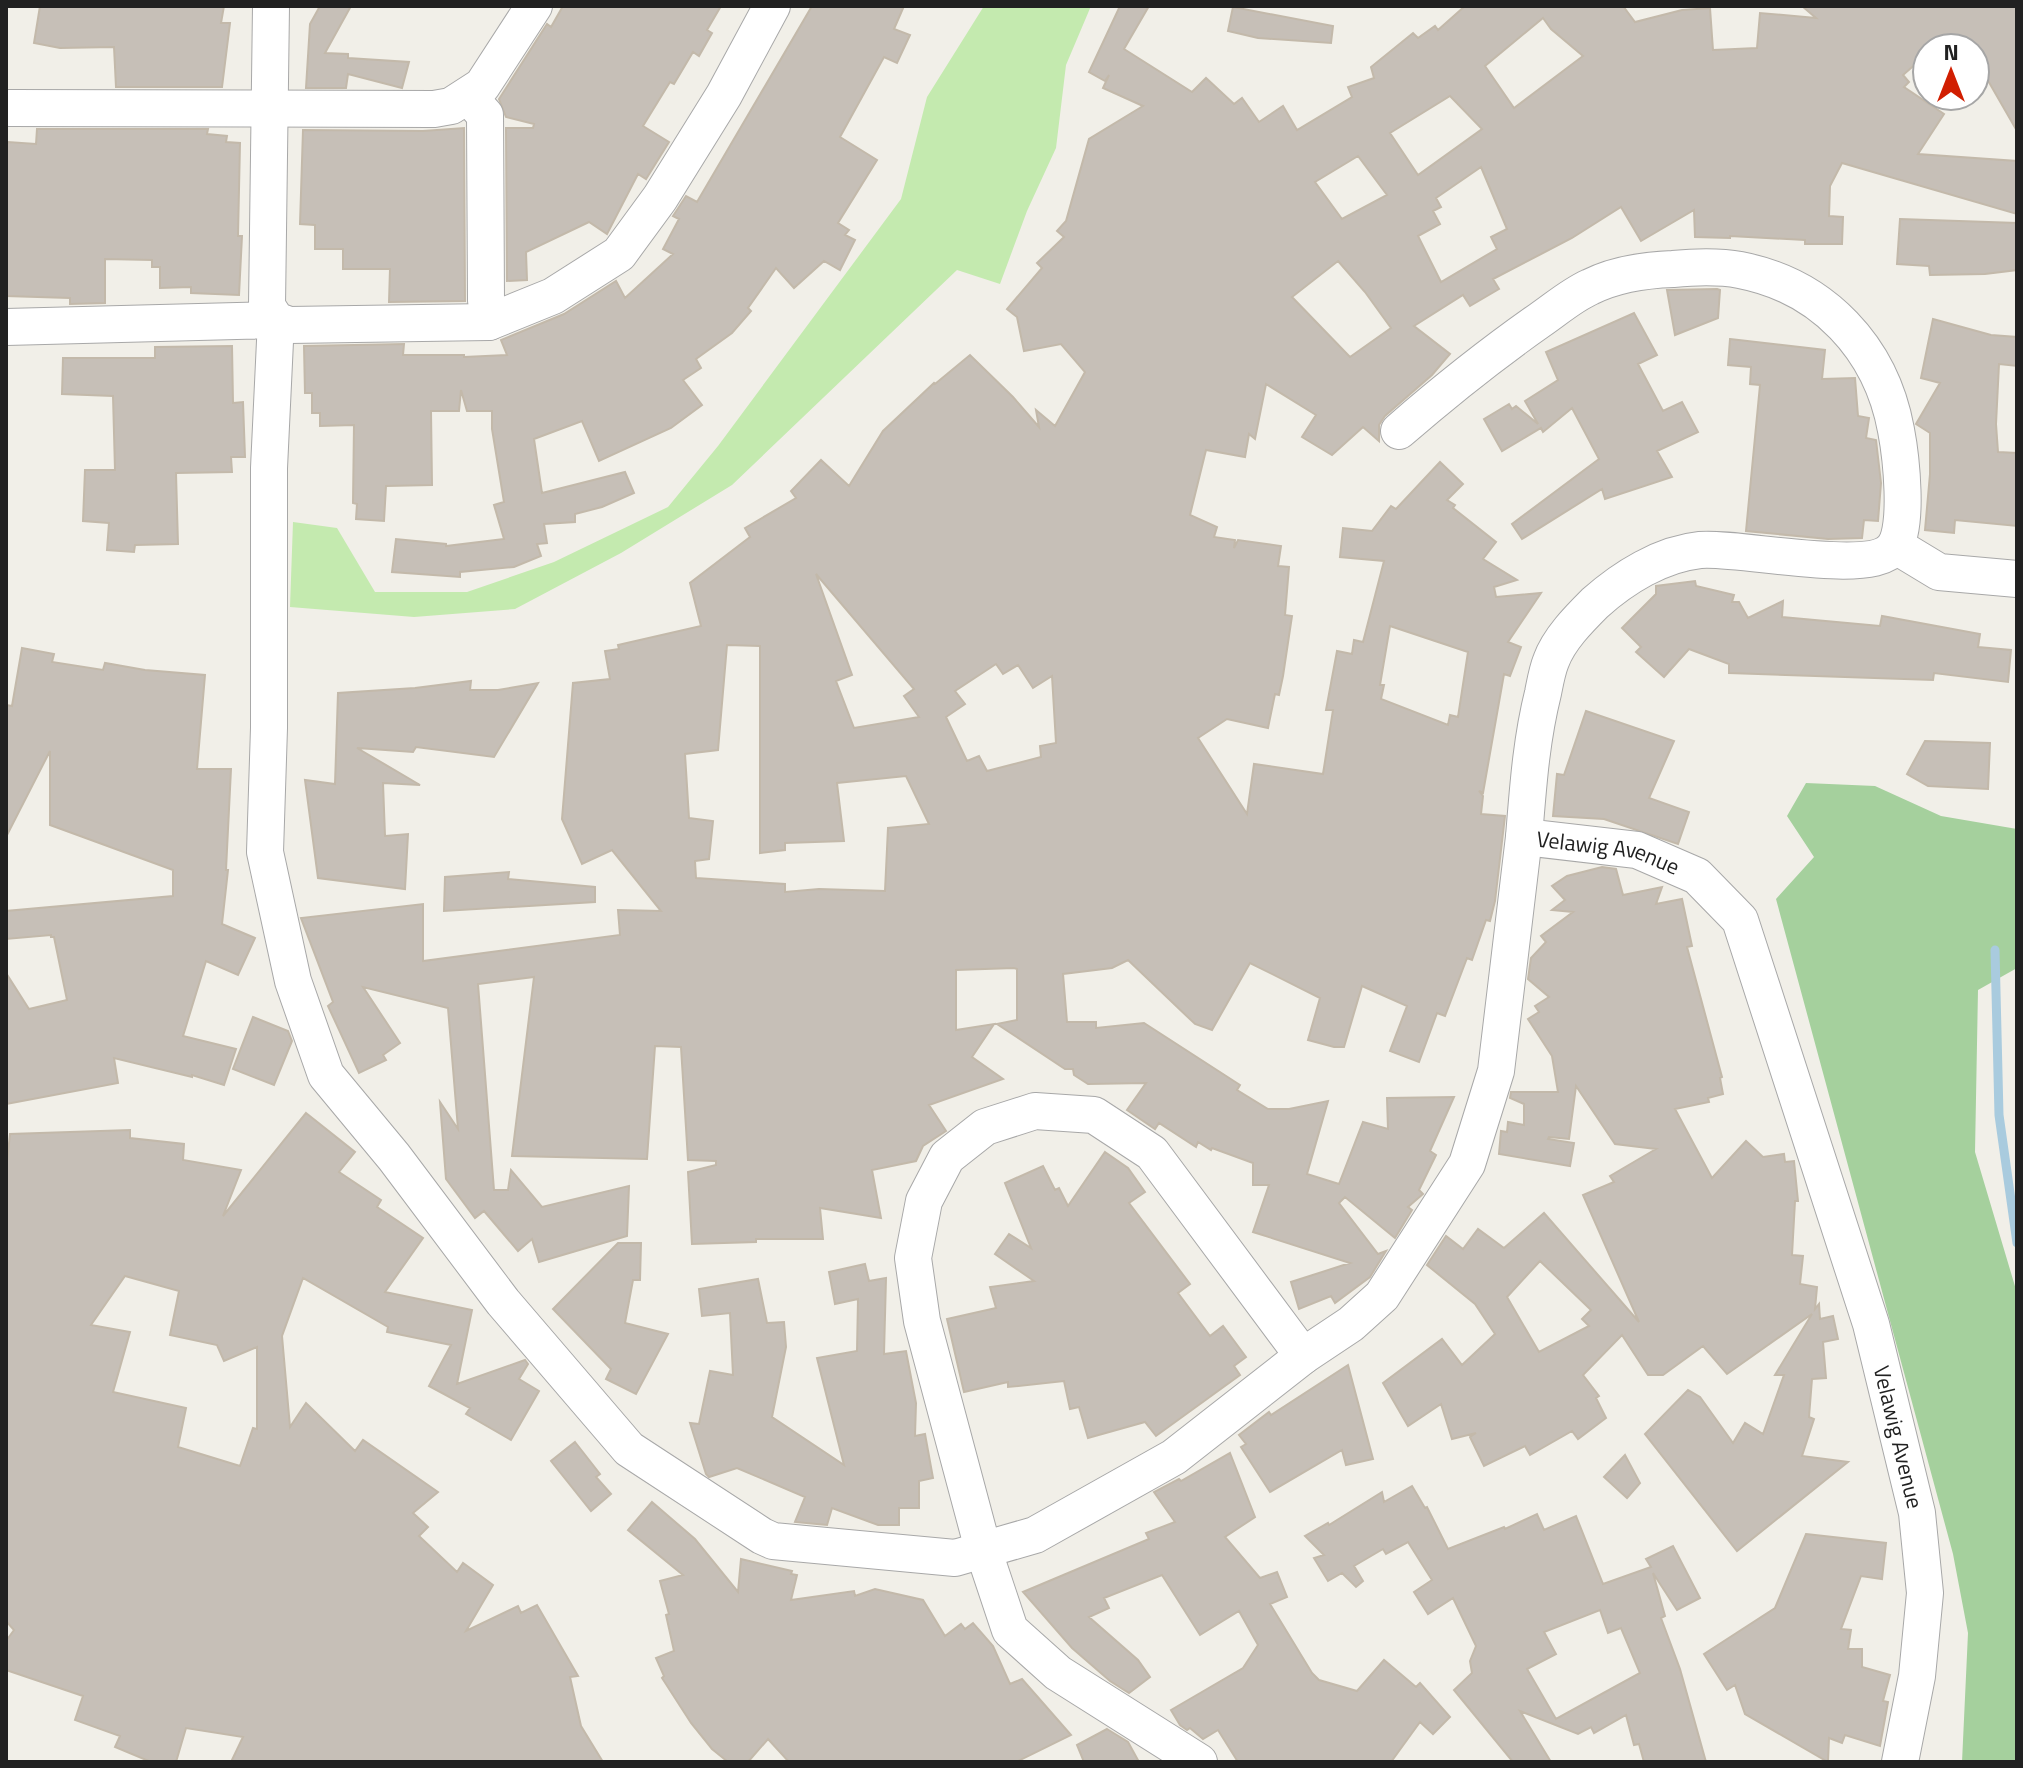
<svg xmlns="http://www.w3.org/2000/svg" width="2023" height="1768" font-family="'Titillium Web',sans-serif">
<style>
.grass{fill:#c4eaaf}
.forest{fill:#a5d09d}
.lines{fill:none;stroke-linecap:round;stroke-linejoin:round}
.stream{stroke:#a9cbde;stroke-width:9}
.building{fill:#c6bfb7;stroke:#c3b9aa;stroke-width:2;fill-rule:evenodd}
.street-casing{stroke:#a8a8a8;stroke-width:38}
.street{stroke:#fff;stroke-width:36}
.labels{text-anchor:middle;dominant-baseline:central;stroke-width:8;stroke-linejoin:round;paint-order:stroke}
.street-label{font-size:22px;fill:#212121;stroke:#fff}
</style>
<rect width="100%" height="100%" fill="#f1efe8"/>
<path class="grass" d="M984,6H1091L1066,65L1056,148L1027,211L1000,284L957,270L732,485L621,553L515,609L414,617L290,607L293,522L337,528L375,592H467L554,562L668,507L718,446L901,199L927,97Z"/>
<path class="forest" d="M1806,783L1875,786L1941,816L2017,829V968L1978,990L1975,1152L2017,1293V1762H1962L1968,1633L1953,1554L1776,899L1814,857L1787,816Z"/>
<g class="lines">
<path class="stream" d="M1995,950L1999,1115L2017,1243"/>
</g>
<path class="building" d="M40,6H224L221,23H230L222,87H116L114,47L60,48L34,43Z
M320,6H351L325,53L348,54V58L409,62L402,88L348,74L346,88H306L310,24Z
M563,6H721L707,30L712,33L699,56L693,52L674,84L670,82L643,126L669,142L646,179L638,174L607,234L589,222L526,252L527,280L507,281L506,128H533L534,124L506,117L499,99L547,24L551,27Z
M812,6H904L894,29L910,35L897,63L884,57L840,137L877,160L838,223L849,230L845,235L855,240L840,270L824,261L794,288L776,268L748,308L751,311L732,333L696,359L701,368L683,380L702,405L671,428L599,461L582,421L534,439L542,493L625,472L634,493L602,507L575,514V522L544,524L547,543L537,544L541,556L514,567L460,572V577L392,572L396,539L446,544V546L504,539L494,505L504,502L492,429V411H467L461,390L459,411H431L432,485L386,486L384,521L356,519L357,504L353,503L354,425L320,426V413H312V393H305L304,346L404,344L403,355H464V357L507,355L501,340L564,314L616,281L625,298L673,254L663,249L679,219L673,216L686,196L697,202Z
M1120,6H1149L1124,49L1192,92L1206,78L1234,104L1242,98L1259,122L1283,106L1297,130L1352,97L1348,87L1374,78L1371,67L1413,33L1418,38L1435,26L1438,30L1465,6H1623L1635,22L1682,10L1710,8L1713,50L1757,48L1760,13L1816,18L1802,6H2017V131L1975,58V48H1969L1967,45L1961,48H1927V54L1903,75L1909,82L1904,87L1944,114L1918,154L2017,161V214L1842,163L1830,186L1829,216L1843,217L1842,244H1805V240L1730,236V238L1695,237L1694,210L1641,241L1621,207L1572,238L1493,279L1499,289L1470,306L1463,295L1414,326L1450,354L1432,375L1385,416L1379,425V441L1363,427L1332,455L1302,437L1316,415L1266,384L1255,439L1249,434L1245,457L1206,450L1190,515L1217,527L1214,537L1235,540L1234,548L1238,540L1281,546L1278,566L1289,567L1285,615L1292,616L1283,676L1279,695L1275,694L1268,728L1227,719L1198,738L1247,814L1254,764L1323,774L1333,710H1326L1337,651L1352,654L1354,640L1363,642L1384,561L1340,557L1343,528L1372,531L1391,506L1396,509L1440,462L1463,484L1447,500L1455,505L1453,508L1496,542L1483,559L1517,580L1494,587L1496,597L1541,593L1508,642L1521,647L1510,676L1504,674L1483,793L1479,791L1483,796L1481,814L1505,816L1495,901L1490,921L1486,920L1472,960L1467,958L1445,1016L1437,1013L1419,1062L1390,1051L1407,1006L1362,986L1344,1047H1334L1308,1040L1320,998L1250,963L1212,1030L1195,1024L1128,960L1112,968L1063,974L1067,1022H1096V1028L1144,1023L1240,1085L1237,1090L1268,1109H1289L1328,1101L1307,1174L1339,1184L1363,1122L1388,1129L1387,1098L1454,1097L1430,1151L1436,1155L1419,1190L1423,1194L1408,1207L1412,1210L1395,1238L1345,1197L1339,1203L1378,1254L1386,1251L1370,1277L1335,1303L1331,1296L1299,1309L1291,1282L1350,1263L1253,1232L1269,1185H1253V1163L1212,1148L1211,1150L1198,1142L1196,1147L1159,1123L1155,1129L1127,1110L1146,1083L1088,1084L1074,1075L1073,1069H1065L997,1024L1017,1020V969L1014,968L956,970V1030L994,1024L972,1057L1003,1079L929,1105L946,1131L923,1146L916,1161L872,1170L881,1218L820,1208L823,1239H756V1242L692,1244L688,1172L716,1165V1161L688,1160L681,1047L655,1046L647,1159L512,1156L534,977L478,984L494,1190H508L511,1170L542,1207L629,1186L627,1236L539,1262L532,1239L518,1251L484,1211L475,1218L446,1179L440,1102L458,1129L448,1008L363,987L400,1043L383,1055L386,1060L359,1073L328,1006L333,1002L301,918L423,904V961L620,935L618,910L661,911L612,850L582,864L562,819L573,683L610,679L605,651L619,649L618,645L701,626L690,583L750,537L745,528L796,498L791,491L821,460L849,486L883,431L934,383L935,384L970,355L1013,397L1039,427L1036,410L1055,426L1085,372L1061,344L1024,351L1017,317L1007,309L1042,268L1037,263L1064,237L1057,231L1066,221L1089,139L1143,106L1103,88L1109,75L1105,81L1089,72ZM1543,18L1551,29L1583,56L1514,108L1485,66ZM1450,96L1482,129L1418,175L1390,133ZM1358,156L1387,195L1342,219L1315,182ZM1481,167L1507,229L1491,237L1497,249L1441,282L1418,236L1440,224L1433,211L1441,207L1436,198ZM1338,261L1365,292L1391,328L1350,357L1292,297ZM816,574L914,689L904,696L919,717L854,728L836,681L852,675ZM1390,626L1468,652L1458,717L1450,715L1448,725L1381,699L1384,685H1380ZM727,645L760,646V853L785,850V843L844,841L837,783L906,776L929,824L888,828L885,891L819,889L785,892V884L696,878L695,861L709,859L713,821L689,818L685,754L718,750ZM996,664L1003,674L1018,665L1033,688L1052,676L1056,743L1040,746L1041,757L987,771L979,756L967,761L946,717L965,704L955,691Z
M1233,7L1333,26L1331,43L1258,38L1228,31Z
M464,128L465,301L389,302L390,269H343V249H315V225L300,224L303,130L423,131Z
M37,129H208L207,134L227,136L226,142L240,143L238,236H242L239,295L191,293V287L160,288V267H152V260L105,259V303L70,304V298L6,296V147L8,142L36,144Z
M1900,219L2017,223V270L1985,274L1930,275L1929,266L1897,264Z
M1717,289L1720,290L1718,318L1675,335L1667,290Z
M1634,313L1657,355L1638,364L1663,411L1682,402L1698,432L1657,451L1672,477L1605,499L1602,489L1522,539L1512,524L1599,459L1572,408L1543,432L1541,428L1502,451L1484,419L1509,404L1512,409L1516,406L1538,424L1525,401L1558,380L1546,352Z
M1933,319L1991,335L2017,337V366L1999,364L1996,424L1998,452L2017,453V526L1955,520L1954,533L1925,530L1930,474V433L1916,424L1940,383L1921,378Z
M1730,339L1825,350L1822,379L1855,378L1858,416L1869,418L1866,438L1876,440L1881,483L1878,521L1864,520L1862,538L1828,539L1746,531L1760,385L1750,384L1751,367L1728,365Z
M232,346L233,403L243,402L245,457H231L232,472L176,473L178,544L135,545L134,552L107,550L109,523L83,521L85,470H115L113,396L62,394L63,358H155V347Z
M1695,581L1696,586L1734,595L1732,602H1739L1748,618L1783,601L1782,617L1880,626L1882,616L1980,634L1978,647L2011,650L2008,682L1934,673L1933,680L1729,673V664L1689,649L1664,677L1636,652L1641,647L1622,628L1656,594V586Z
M22,648L54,654L52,662L103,670L105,663L145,670L205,675L197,769H231L226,870H228L222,924L255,938L238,975L206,961L183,1036L236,1049L224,1085L192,1075V1077L114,1058L118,1083L6,1104V973L29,1009L67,1000L54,937H51V935L6,939V911L173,896V870L50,825V751L6,837V705L12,706Z
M471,681L470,690H498L538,683L494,757L416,747L413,752L357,748L420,785L383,783L385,836L408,834L405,889L318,878L305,780L335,784L338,693L415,688Z
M1586,711L1674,741L1649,798L1689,812L1678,844L1604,819L1553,816L1557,774L1564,775Z
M1925,741L1990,743L1988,789L1928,786L1907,774Z
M1602,867L1616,869L1623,895L1662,887L1656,904L1682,899L1692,946L1687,947L1722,1077L1720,1078L1723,1094L1708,1098L1709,1102L1675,1109L1712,1178L1746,1141L1763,1157L1784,1154L1785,1162L1794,1161L1798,1201H1795L1792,1255L1803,1256L1800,1284L1817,1287L1815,1309L1819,1304L1820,1319L1833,1316L1838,1339L1823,1342L1826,1378L1812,1379L1809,1417L1814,1419L1802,1456L1848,1462L1737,1551L1645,1434L1688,1390L1700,1397L1733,1443L1745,1423L1763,1434L1784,1375H1775L1812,1314L1727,1374L1703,1346L1663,1375H1648L1622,1335L1583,1375L1599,1396L1596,1398L1606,1418L1578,1439L1572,1431L1530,1455L1525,1446L1484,1466L1470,1437L1476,1433L1452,1439L1441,1404L1408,1426L1383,1383L1442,1339L1462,1365L1495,1334L1475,1304L1427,1265L1446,1236L1463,1249L1478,1229L1504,1248L1544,1213L1639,1322L1583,1195L1614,1182L1610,1176L1656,1149L1615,1144L1576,1086L1569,1139L1549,1137L1548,1139L1574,1143L1570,1166L1499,1154L1501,1131L1507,1132L1508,1122L1524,1125V1104L1510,1098L1511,1092H1558L1552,1056L1528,1019L1539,1012L1535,1006L1549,997L1528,979L1531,958L1546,942L1541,936L1573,912L1552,910L1565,900L1552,886L1567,876ZM1540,1261L1591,1310L1582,1319L1589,1326L1539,1352L1507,1297Z
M509,872L508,879L595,887V902L444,911L445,877Z
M253,1017L288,1031L292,1041L274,1085L233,1069Z
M306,1113L355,1152L339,1172L381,1200L377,1207L423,1238L385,1292L472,1310L457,1384L525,1360L528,1364L519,1379L539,1391L511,1440L466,1414L470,1408L429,1386L451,1345L387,1332L388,1327L303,1278L282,1336L290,1427L306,1403L355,1451L363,1440L438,1492L413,1513L428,1527L419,1536L457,1572L463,1563L493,1585L466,1631L518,1606L521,1613L537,1605L578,1676L570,1677L581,1726L603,1762H231L243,1737L186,1728L176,1762H151L115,1747L120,1736L75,1720L83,1696L6,1670V1641L14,1630L6,1621V1171L10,1134L130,1130V1138L184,1144L183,1160L241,1170L223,1216ZM125,1276L179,1291L170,1335L217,1345L224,1361L257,1347V1429L253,1428L240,1466L178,1447L186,1408L113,1392L130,1332L91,1325Z
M1105,1152L1128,1168L1145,1192L1129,1203L1190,1284L1178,1293L1210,1336L1223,1326L1246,1357L1234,1366L1240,1375L1156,1436L1145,1422L1088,1438L1079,1407L1070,1409L1064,1381L1008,1387V1382L964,1392L947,1319L996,1308L990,1287L1034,1281L995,1254L1009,1234L1031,1248L1005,1183L1043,1166L1055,1190L1059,1188L1068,1206Z
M618,1243H641L640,1280H633L625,1323L668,1334L636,1394L606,1379L611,1369L553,1309Z
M865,1264L869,1281L886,1278L884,1354L906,1351L916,1403L915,1436L925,1434L933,1478L919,1481V1508H899V1525H878L832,1508L827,1525L795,1522L805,1497L737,1468L709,1477L706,1474L690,1423L699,1424L710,1371L733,1375L730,1313L702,1316L699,1289L758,1279L767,1323L784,1322L786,1347L772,1417L844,1465L817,1358L857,1351L858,1299L835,1304L829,1272Z
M1348,1365L1373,1459L1346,1465L1342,1450L1270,1492L1241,1447L1246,1444L1239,1435L1269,1412L1271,1415Z
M575,1442L600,1474L596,1477L611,1494L591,1511L551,1461Z
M1230,1453L1255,1517L1225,1537L1260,1578L1277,1572L1287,1597L1270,1604L1312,1673L1319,1680L1357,1691L1384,1660L1416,1687L1420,1683L1450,1717L1433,1734L1420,1722L1391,1762H1238L1218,1730L1203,1739L1190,1728L1187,1730L1180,1725L1171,1710L1243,1668L1258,1645L1239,1611L1200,1635L1162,1575L1104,1598L1109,1608L1089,1617L1138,1660L1150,1677L1129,1693L1110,1681L1072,1648L1023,1592L1149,1539L1146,1533L1175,1522L1154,1492L1179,1479L1181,1481Z
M1625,1455L1640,1483L1627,1498L1604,1477Z
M1412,1486L1425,1508L1427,1507L1448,1549L1504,1527L1505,1529L1537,1514L1544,1530L1576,1516L1603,1584L1651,1567L1646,1559L1673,1546L1700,1598L1677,1610L1653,1573L1665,1616L1661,1618L1680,1669L1706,1762H1644L1639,1744L1634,1745L1626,1715L1594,1733L1591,1727L1578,1734L1520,1711L1551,1762H1513L1454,1690L1472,1673L1470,1661L1476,1646L1453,1598L1428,1614L1414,1592L1432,1580L1408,1542L1386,1554L1383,1549L1354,1566L1363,1581L1356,1587L1342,1573L1328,1581L1314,1558L1324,1555L1305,1536L1328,1523L1329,1525L1382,1492L1384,1502ZM1600,1610L1608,1633L1621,1628L1640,1673L1556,1719L1527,1669L1556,1654L1544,1632Z
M652,1502L695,1539L738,1592L741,1559L792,1571L791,1574L797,1575L791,1600L854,1591L855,1596L875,1589L923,1600L945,1636L961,1624L965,1629L973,1623L993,1646L1010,1684L1022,1679L1071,1735L1016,1762H789L768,1739L748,1762H728L712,1749L691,1723L662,1678L664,1676L656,1658L674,1651L666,1615L669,1614L660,1581L683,1575L628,1530Z
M1806,1534L1886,1543L1882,1579L1861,1576L1841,1629L1851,1630L1848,1649H1862V1667L1890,1675L1883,1701L1888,1702L1880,1746L1845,1735L1842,1743L1829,1738L1828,1762L1745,1714L1735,1685L1727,1690L1704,1654L1775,1608Z
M1107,1729L1128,1742L1139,1762H1084L1077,1745Z"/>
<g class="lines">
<defs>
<g id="street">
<path d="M271,6L267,306L276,320L289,325L489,322L553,296L619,254L660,198L724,95L772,6"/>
<path d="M468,96L485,115L486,300L489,322"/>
<path d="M9,108L434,109L451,106L482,86L534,6"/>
<path d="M6,327L276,320L269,468V728L265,852L293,981L326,1075L394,1157L503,1302L629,1449L762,1536L773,1541L955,1558L1035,1535L1174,1457L1303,1356L1351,1324L1382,1296L1467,1164L1496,1071L1524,837"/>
<path id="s1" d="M1399,431C1445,391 1490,355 1540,320C1556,309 1572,295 1590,287C1616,274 1645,270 1673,269C1695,267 1718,266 1740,270C1823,286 1881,348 1896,430C1901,456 1909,527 1894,547C1872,578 1740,546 1700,550C1661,554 1623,578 1595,603C1579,619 1559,639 1551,661C1547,671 1545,683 1543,693C1531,741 1528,788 1524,837L1637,850L1697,876L1740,920L1871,1324L1917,1513L1925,1593L1917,1676L1900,1762"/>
<path d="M1896,546L1939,572L2017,579"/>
<path d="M1199,1762L1058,1673L1010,1630L983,1549L922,1321L913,1258L924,1201L947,1157L985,1127L1035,1111L1094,1115L1152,1153L1303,1356"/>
</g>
</defs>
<use href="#street" class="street-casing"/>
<use href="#street" class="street"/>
</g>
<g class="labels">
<g class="street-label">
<text stroke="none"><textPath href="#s1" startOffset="1404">Velawig Avenue</textPath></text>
<text stroke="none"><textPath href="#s1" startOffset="2100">Velawig Avenue</textPath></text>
</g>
</g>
<rect width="2023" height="1768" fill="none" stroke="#212121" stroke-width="16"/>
<g transform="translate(1951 72)"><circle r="38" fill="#ffffff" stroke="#a6a6a6" stroke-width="2"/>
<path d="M0-6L14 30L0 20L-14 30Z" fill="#d11e01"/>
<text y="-12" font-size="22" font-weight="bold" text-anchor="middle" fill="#212121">N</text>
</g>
</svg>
